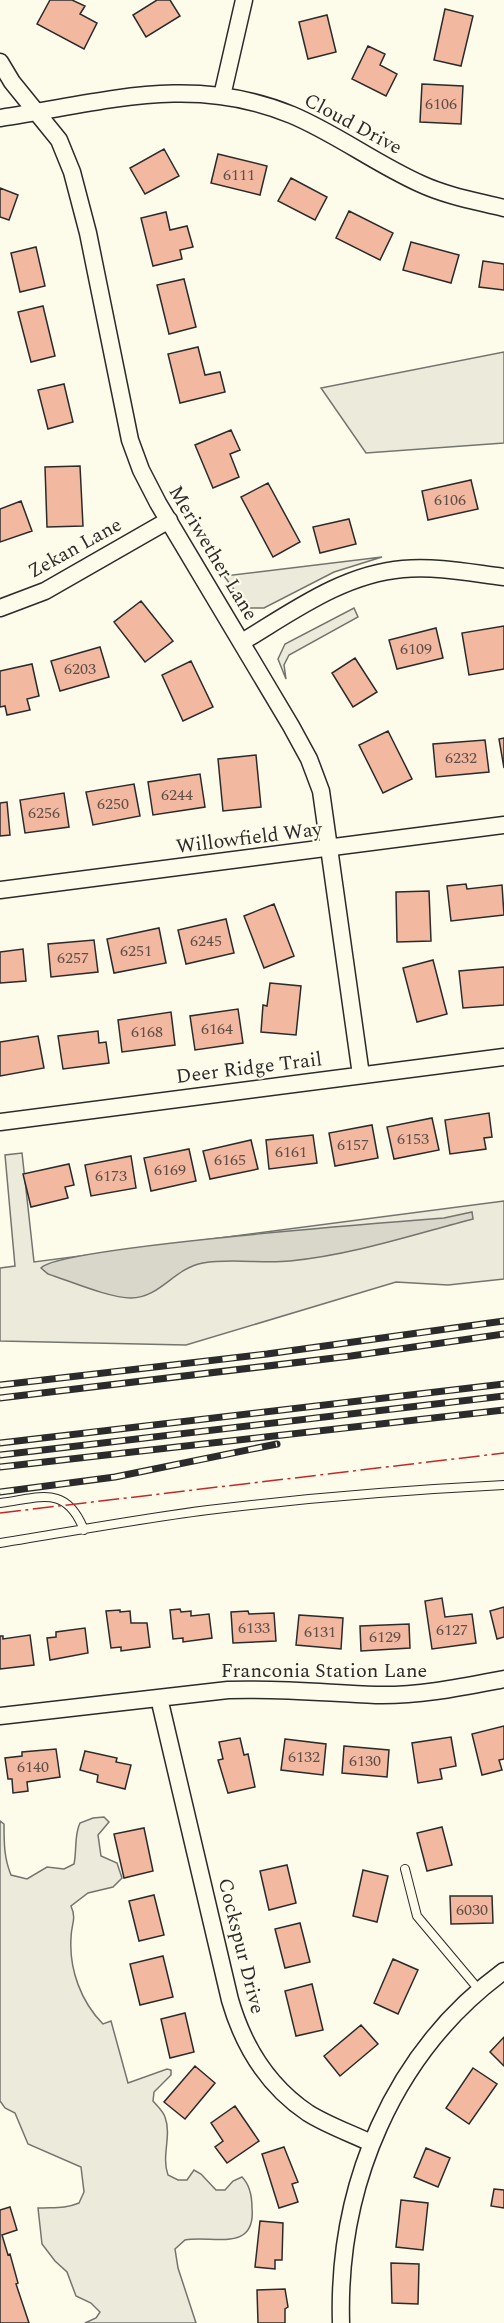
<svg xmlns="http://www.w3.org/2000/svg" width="504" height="2323" font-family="Spectral,serif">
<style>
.green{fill:#ecebdb;stroke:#74746e;stroke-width:1.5}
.water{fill:#d8d7c9;stroke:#74746e;stroke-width:1.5}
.building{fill:#f2b8a0;stroke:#2b2b2b;stroke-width:1.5}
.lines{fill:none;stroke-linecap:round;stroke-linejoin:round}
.lane-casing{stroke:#2b2b2b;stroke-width:10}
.street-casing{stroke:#2b2b2b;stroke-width:19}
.lane{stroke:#fdfbea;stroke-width:8}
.street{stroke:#fdfbea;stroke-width:16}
.rail-casing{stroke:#2b2b2b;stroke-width:7}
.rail{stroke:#fdfbea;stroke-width:4.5;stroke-dasharray:14;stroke-linecap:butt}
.power{stroke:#c62828;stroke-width:1.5;stroke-dasharray:21 4.5 3 4.5;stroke-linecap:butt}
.labels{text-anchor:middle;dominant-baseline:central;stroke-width:4.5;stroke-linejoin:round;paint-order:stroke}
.number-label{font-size:16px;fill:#5d4e48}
.street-label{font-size:20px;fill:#2b2b2b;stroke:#fdfbea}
</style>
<rect width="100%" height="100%" fill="#fdfbea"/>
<path class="green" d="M504,352V443L366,453L321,388Z
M382,557L334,572L264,608H248L224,576Z
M354,608L358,617L289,655L284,665L286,679L278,659L285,644Z
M22,1153L34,1262L504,1201V1279L448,1285L396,1282L186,1345L0,1341V1268L15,1266L5,1155Z
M104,1817L109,1822L98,1835L101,1856L117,1863L122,1878L113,1887L88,1893L71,1906C77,1920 71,1924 71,1938C69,1969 81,2002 103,2024L111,2021L128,2083L167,2069L171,2070V2075L154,2092L153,2101C157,2106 163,2111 165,2117C172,2136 161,2156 168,2175L178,2180H187L194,2170L201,2174L216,2190H225L233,2181L242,2177C250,2185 252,2197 252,2208C256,2253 212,2235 185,2240L175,2249L178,2268L196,2323H85L96,2318L100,2312L91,2303L76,2296L67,2272L55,2261L42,2244L38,2208C53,2207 65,2209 79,2203L84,2192L81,2167L28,2144L15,2113L5,2108L0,2101V1821L4,1824C4,1843 4,1858 11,1875L27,1879L47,1867L64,1869L74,1864C77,1850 74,1835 80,1823L93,1818Z"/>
<path class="water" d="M472,1212L473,1219C412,1235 352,1255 290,1261C261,1264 232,1258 203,1263C174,1268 160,1298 131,1298C109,1298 70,1281 48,1274L41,1268C57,1247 396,1222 444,1218Z"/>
<path class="building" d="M50,0H72L85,6L80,14L97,23L84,49L37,24Z
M157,0H170L180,16L146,37L133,15Z
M445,9L473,16L461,66L434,60Z
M327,15L336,52L308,59L299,22Z
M368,46L385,54L380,65L397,74L386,96L352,79Z
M422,84L463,86L461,124L420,122Z
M164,149L179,176L145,194L130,168Z
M218,154L267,166L260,195L211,183Z
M291,178L327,197L315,220L278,201Z
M0,188L18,195L9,220L0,217Z
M349,211L393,233L380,260L336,238Z
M166,212L170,230L187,226L193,247L180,250L182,259L153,266L141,218Z
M411,242L459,255L451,283L403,270Z
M36,247L45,286L20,292L11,253Z
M483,261L504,264V290L479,287Z
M184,279L196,327L169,334L157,285Z
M43,306L55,356L31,362L18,312Z
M198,347L205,375L220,372L225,392L180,403L168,354Z
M64,384L73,422L48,429L38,390Z
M231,430L240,450L230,454L239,477L213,488L195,445Z
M80,466L83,526L47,527L45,467Z
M471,480L478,509L428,520L422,491Z
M268,483L300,542L273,557L241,497Z
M21,501L32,531L0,542V509Z
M349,519L356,544L320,553L313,527Z
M141,601L173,641L145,662L114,622Z
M504,626V669L469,675L462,633Z
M436,628L443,658L397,669L389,640Z
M100,647L109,677L60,691L51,661Z
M355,658L377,692L353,707L332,673Z
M191,661L213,707L183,721L162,675Z
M32,664L39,696L27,699L30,710L7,715L5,706L0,707V671Z
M388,731L412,779L383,793L359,745Z
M504,738V768L499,739Z
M485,740L489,772L436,777L433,744Z
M256,755L261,807L223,811L218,759Z
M200,774L205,807L153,815L148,782Z
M134,784L140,816L93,825L86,792Z
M64,793L69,827L25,833L20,800Z
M7,802L10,835L0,836V803Z
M466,884L467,889L502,885L504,915L451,921L447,886Z
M429,891L431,941L397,942L396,892Z
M274,904L294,956L264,968L244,916Z
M226,919L234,953L186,964L178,930Z
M159,928L166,963L114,973L107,939Z
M94,940L98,972L51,977L48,944Z
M23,949L26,981L0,983V952Z
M433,960L447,1014L417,1022L403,968Z
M504,967V1005L463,1008L459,971Z
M270,983L301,986L296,1035L261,1032L263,1005L267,1006Z
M238,1009L243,1043L195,1050L190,1016Z
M171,1012L175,1045L122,1052L118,1020Z
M98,1031L99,1043L106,1042L109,1063L63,1069L58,1036Z
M38,1036L44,1068L0,1076V1042Z
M489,1113L492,1137L484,1138L486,1149L450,1154L445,1120Z
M432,1118L439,1150L394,1159L387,1127Z
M372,1125L378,1158L335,1166L329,1133Z
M313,1135L317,1163L269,1169L266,1140Z
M251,1140L258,1169L210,1179L203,1151Z
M189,1149L196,1181L151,1191L144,1158Z
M131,1156L136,1188L91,1196L85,1165Z
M69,1164L74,1185L65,1187L68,1198L31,1207L23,1174Z
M442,1598L445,1617L472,1614L476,1643L432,1649L425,1601Z
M504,1607V1637L497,1639L490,1611Z
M180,1609L181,1612L191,1611V1616L209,1614L212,1638L183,1642V1638L173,1639L170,1610Z
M120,1610V1612L130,1611L131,1623H147L150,1647L121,1651V1647L111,1648L106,1611Z
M248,1611L249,1614L274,1613L276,1641L233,1643L231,1612Z
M299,1615L343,1618L341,1649L296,1645Z
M409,1624L410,1648L361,1651L360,1626Z
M85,1628L88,1653L50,1660L47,1638L56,1637V1632Z
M30,1635L34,1665L0,1669V1636H3V1639Z
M504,1726V1759L499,1760L502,1770L482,1775L472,1734Z
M451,1737L456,1766L440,1769L442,1779L418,1783L412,1743Z
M240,1738L244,1755L248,1754L255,1787L228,1793L218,1760L223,1759L219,1742Z
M285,1739L326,1744L323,1775L281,1770Z
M344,1746L389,1750L387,1777L342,1773Z
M56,1749L60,1777L27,1782L28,1791L13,1793L12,1779H8L5,1758L22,1756V1752Z
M85,1751L117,1758L116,1762L131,1765L125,1789L97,1782L98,1775L80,1770Z
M442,1827L452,1865L427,1871L417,1833Z
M144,1828L153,1871L124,1878L114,1834Z
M287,1865L296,1903L269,1910L260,1871Z
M363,1870L388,1876L377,1922L353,1916Z
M154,1895L164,1935L139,1941L129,1901Z
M450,1896H492L493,1923L451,1924Z
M300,1923L310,1962L285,1968L275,1929Z
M163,1956L173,1997L140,2005L130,1964Z
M393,1959L418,1970L398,2014L374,2003Z
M312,1984L323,2030L296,2036L285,1991Z
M185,2013L194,2052L170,2058L161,2019Z
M361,2025L378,2044L340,2076L324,2056Z
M504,2037V2066L490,2052Z
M195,2066L215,2083L185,2119L164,2102Z
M473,2068L497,2084L469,2124L446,2108Z
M235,2106L259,2141L227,2163L215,2147L223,2141L211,2123Z
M284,2147L298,2182L292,2184L298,2202L279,2208L262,2154Z
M426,2148L450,2158L438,2187L414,2177Z
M494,2189L504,2190V2208L491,2206Z
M401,2200L428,2203L423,2250L396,2247Z
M10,2207L17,2230L2,2235L8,2255L10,2254L18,2283L16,2284L29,2323H0V2210Z
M260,2221L283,2223L282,2260H275V2269L255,2267Z
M391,2263L419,2264L418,2304L392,2303Z
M285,2289L288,2307L285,2309V2323H258L257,2290Z"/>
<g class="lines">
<defs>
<path id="lane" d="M0,1503C40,1498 66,1484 84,1530
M0,1543C69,1532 138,1519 208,1510C306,1498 405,1490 504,1485
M405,1869L417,1916L480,1991"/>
<path id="street" d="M0,62L12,82L59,140L72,172L88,233L130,440L141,470L158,503L291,726L309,759L321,791L361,1075
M222,96L244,0
M0,118C102,103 191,73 292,115C337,134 376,164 421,184C447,196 476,201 504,208
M0,608L45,591L169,520
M242,642C292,612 343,574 403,569C437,566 471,573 504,577
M0,890L504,825
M0,1122L504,1057
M159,1698L230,2000C243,2045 268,2086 308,2113C327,2125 350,2133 371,2143
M0,1716L228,1690C278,1688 326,1693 376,1695C419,1696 462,1687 504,1679
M341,2323C337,2187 392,2053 504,1971"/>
</defs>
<use href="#lane" class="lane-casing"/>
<use href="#street" class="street-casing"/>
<use href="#lane" class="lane"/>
<use href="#street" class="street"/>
<defs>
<path id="rail" d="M0,1385L267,1354L504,1321
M0,1398L351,1356L504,1334
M0,1443L504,1384
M0,1455L504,1396
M0,1467L504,1410
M0,1492L115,1477L277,1444"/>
</defs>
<use href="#rail" class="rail-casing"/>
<use href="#rail" class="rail"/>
<path class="power" d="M0,1513L504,1453"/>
</g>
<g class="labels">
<g class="number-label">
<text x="441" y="104">6106</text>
<text x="239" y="175">6111</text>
<text x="450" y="500">6106</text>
<text x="416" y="649">6109</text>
<text x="80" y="669">6203</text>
<text x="461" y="758">6232</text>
<text x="177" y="795">6244</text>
<text x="113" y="804">6250</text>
<text x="44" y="813">6256</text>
<text x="206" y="941">6245</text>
<text x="136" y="951">6251</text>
<text x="73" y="958">6257</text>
<text x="217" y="1029">6164</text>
<text x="147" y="1032">6168</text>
<text x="413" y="1139">6153</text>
<text x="353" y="1145">6157</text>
<text x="291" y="1152">6161</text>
<text x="230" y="1160">6165</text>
<text x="170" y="1170">6169</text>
<text x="111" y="1176">6173</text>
<text x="254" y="1628">6133</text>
<text x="452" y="1630">6127</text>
<text x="320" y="1632">6131</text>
<text x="385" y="1637">6129</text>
<text x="304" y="1757">6132</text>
<text x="365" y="1761">6130</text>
<text x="33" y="1767">6140</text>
<text x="472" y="1910">6030</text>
</g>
<g class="street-label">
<text transform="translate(353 124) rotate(28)">Cloud Drive</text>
<text transform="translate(75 548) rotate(-29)">Zekan Lane</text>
<text transform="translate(213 553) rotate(59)">Meriwether Lane</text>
<text transform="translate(249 838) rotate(-7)">Willowfield Way</text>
<text transform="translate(249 1068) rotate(-7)">Deer Ridge Trail</text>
<text x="324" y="1671">Franconia Station Lane</text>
<text transform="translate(241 1946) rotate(76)">Cockspur Drive</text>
</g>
</g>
</svg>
